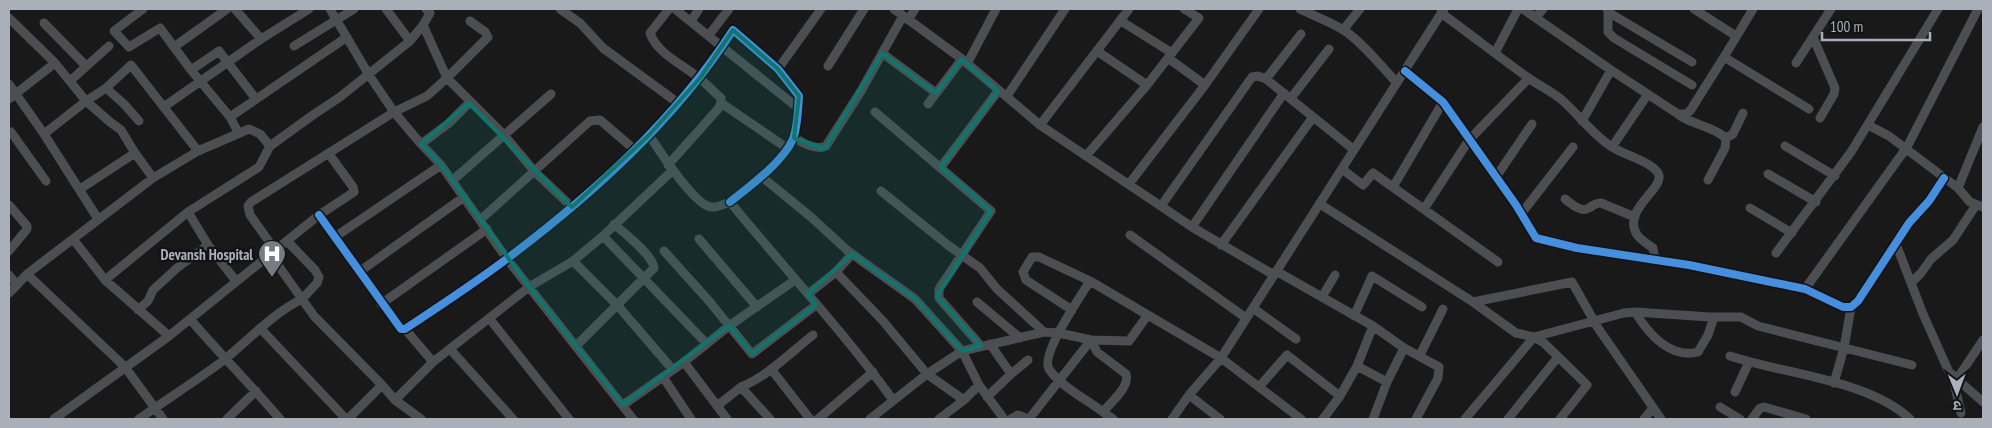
<svg xmlns="http://www.w3.org/2000/svg" width="1992" height="428" font-family="'PT Sans Narrow','Noto Sans Devanagari',sans-serif">
<style>
.lines{fill:none;stroke-linecap:round;stroke-linejoin:round}
.minor{stroke:#4d4e52;stroke-width:9}
.cycleway-casing{stroke:#131315;stroke-width:11}
.cycleway{stroke:#468fdf;stroke-width:8}
.marked{fill:#0f766e;fill-opacity:0.2;stroke:#0f766e;stroke-width:4;stroke-linejoin:round}
.labels{text-anchor:middle;dominant-baseline:central;stroke-width:5;stroke-linejoin:round;paint-order:stroke}
.poi-label{font-size:15px;font-weight:bold;fill:#aab0ba;stroke:#131315;text-anchor:end}
</style>
<rect width="100%" height="100%" fill="#191919"/>
<g class="lines">
<path class="minor" d="M143,9L114,31L129,47L160,28L191,70L230,117L238,132
M235,9L261,39L309,9
M330,9L369,75L394,112L421,144L441,165L507,259L633,419
M560,9L580,23L603,48L678,103
M675,9L798,108
M894,9L962,59L1040,125L1192,227L1274,275
M1300,9C1314,16 1331,22 1345,31C1365,45 1380,65 1397,83
M1523,9L1611,70L1678,114H1685L1690,111L1724,57L1809,109
M1607,9L1608,12V32L1614,38L1692,85
M1694,9L1736,36
M1608,12L1692,62
M1441,13C1470,34 1498,56 1527,77C1538,85 1551,91 1562,100C1579,115 1593,135 1612,147C1624,155 1650,161 1658,173C1667,188 1619,210 1638,236C1642,241 1648,244 1653,248L1655,260
M1536,17L1543,9
M9,18L55,63L86,101L106,88L131,65L198,151L249,129L260,134L270,146
M908,20L915,9
M691,21L699,9
M1121,21L1172,53
M44,23L86,66
M423,25L447,78L488,37L485,32L470,21
M1343,30L1360,9
M709,35L729,9
M1813,37L1835,88L1834,94L1820,118
M410,41L423,25L430,13L426,9
M294,46L354,9
M174,47L227,9
M1097,51L1147,85
M882,53L936,93
M1495,53L1518,9
M1724,57L1753,9
M1168,58L1205,85
M1796,63L1831,9
M967,64L996,9
M828,66L864,9
M778,69L821,9
M191,70L219,51L256,99
M1405,71L1443,102L1516,205L1536,238L1577,248L1689,265L1805,289L1843,307H1851L1858,301L1909,223L1929,201L1944,178
M1266,79L1301,34
M70,81L109,46
M9,84L44,134L98,219
M106,88L124,104L139,121
M1007,96L1065,9
M1291,98L1329,49
M9,99L55,63
M721,103L787,148
M928,104L962,59
M165,106L261,39
M875,112L991,211L939,289V298L981,346
M1679,115C1693,125 1713,126 1726,138L1725,148L1708,180
M230,117L347,37
M1582,121L1611,70
M1040,125L1129,9
M1868,125L1889,136L1958,188L1970,202L1983,207
M9,133L11,132L46,181
M44,134L86,101L110,122L121,130L135,153L153,178
M649,135C659,150 694,205 711,207C717,208 724,204 730,202C784,268 843,331 893,400
M794,138C803,142 815,151 826,146L861,91L903,16
M1726,138L1733,134L1743,113
M421,144L449,123L469,103
M1785,146L1835,176
M1612,147L1648,94
M1086,156L1147,85L1199,18L1184,9
M668,165L718,109L721,103V98C714,92 708,85 700,79C684,65 657,54 650,33L669,9
M941,167L998,91
M1342,169L1363,185L1373,173L1498,262
M1768,174L1816,202
M762,177L811,217L848,251L915,299L962,351L979,385L1004,419
M1496,177L1532,124
M453,180L551,94
M1129,184L1205,85L1259,9
M1393,187L1443,102
M1958,188L1983,127
M80,189L135,153
M881,191L949,246L980,268L997,289L1044,332
M1565,199C1572,204 1581,213 1589,208C1594,205 1595,203 1601,203L1635,217
M1320,204L1473,302L1516,333L1534,337L1544,343L1587,385L1560,419
M9,205L27,226V229L9,251
M1161,206L1252,77L1258,76L1266,79L1353,149
M1750,208L1792,233
M1424,209L1469,140L1529,78
M188,212L208,245L236,281
M1521,214L1573,147
M319,215L401,329H405C440,306 475,283 508,258C594,193 675,120 733,30L778,69L799,96C798,109 798,126 793,139C783,162 750,186 730,202
M480,220L590,121L600,120L635,150
M1192,227L1284,93
M1130,235L1246,318
M603,236L673,170
M335,237L441,165
M73,239L105,280L169,336
M699,239L757,307
M1896,244L1923,314L1949,372L1983,402
M1221,245L1313,117
M275,250L250,215L248,206L251,202L394,112L427,96L447,78L504,135L535,172L572,207
M664,251L709,301L752,354L816,305
M1776,253L1851,152L1938,9
M270,254L302,299L317,283L319,277L315,270L287,241
M1276,271L1373,326L1404,348L1439,367L1438,378L1416,419
M359,272L464,197
M836,272L883,321L927,374L870,419
M27,274L125,367L163,419
M9,275L17,285L9,293
M105,280L188,212L259,167L270,146L313,115L340,97L410,41L386,9
M1911,283L1921,273L1931,259L1953,240L1976,205
M17,285L27,274L153,178L198,151
M1805,289L1907,147L1978,9
M808,294L836,272L852,254
M1322,297L1335,275
M977,302L1020,338
M1473,302L1572,282L1598,328L1661,419
M381,304L487,229
M1253,308L1296,339
M138,310L148,301L153,290L177,268L208,245
M1072,310L1026,280L1023,272L1032,257H1039L1090,281
M1635,312C1648,333 1669,359 1698,352L1708,335L1714,317
M1354,316L1372,276L1422,307
M489,318L569,419
M190,319C219,353 251,385 280,419
M1373,326L1357,366L1387,382
M260,328L346,419
M405,329L433,362
M990,344L1011,374L1028,360
M576,346L654,268C653,255 625,234 614,224
M450,349L513,419
M1420,355L1443,309
M1730,356C1784,374 1869,380 1910,419
M684,362L727,419
M771,369L810,419
M673,370L618,306L573,261L603,236L706,343
M1952,374L1961,413
M663,377L691,419
M1957,379L1983,340
M1834,383L1844,348L1851,307
M741,387C768,376 790,353 813,335
M1259,387L1287,355L1340,396L1357,366
M1735,392L1749,362
M1189,395L1220,419
M987,397L1011,374
M395,400L433,362L529,287L573,261
M964,400L979,385
M623,405L684,362L729,326L795,280
M717,406L741,387L770,419
M1720,407L1740,419
M1103,412C1087,400 1059,385 1049,369C1040,354 1081,296 1090,281L1221,358L1301,419
M54,419L169,336L319,215L354,192L353,187L329,154
M139,419C167,399 196,381 224,360C250,339 272,314 302,299L314,316L382,385L395,400L421,419
M227,419L256,391
M348,419L382,385
M818,419L873,372
M939,419L964,400L927,374L962,351L1044,332L1059,333L1091,340L1097,352L1126,374C1130,387 1111,402 1103,412L1113,419
M1011,419L1018,415L1028,419
M1029,419L1091,340L1129,341L1147,316
M1172,419L1189,395L1221,358L1444,9
M1323,419L1340,396
M1373,419L1387,382L1404,348
M1465,419L1534,337L1624,313L1635,312L1710,317H1741L1758,326L1912,365
M1508,419L1558,357
M1644,419L1653,408
M1752,419L1760,408L1764,407L1806,419"/>
<defs>
<path id="cycleway" d="M1405,71L1443,102L1516,205L1536,238L1577,248L1689,265L1805,289L1843,307H1851L1858,301L1909,223L1929,201L1944,178
M319,215L401,329H405C440,306 475,283 508,258C594,193 675,120 733,30L778,69L799,96C798,109 798,126 793,139C783,162 750,186 730,202"/>
</defs>
<use href="#cycleway" class="cycleway-casing"/>
<use href="#cycleway" class="cycleway"/>
</g>
<path class="marked" d="M733,30L778,69L799,96L794,138L824,149L882,53L936,93L962,59L998,91L941,167L991,211L937,296L981,346L962,351L915,299L852,254L808,294L816,305L752,354L729,326L623,405L529,287L441,165L421,144L469,103L572,207L649,135L700,78Z"/>
<defs>
<symbol id="hospital-pin" viewBox="-11 -11 22 30"><path d="M0 17L-7.5 6A9.5 9.5 0 1 1 7.5 6Z" fill="#777b82" stroke="#131315"/><path d="M-5-5h3v3.5h4V-5h3V5h-3V1.5h-4V5h-3Z" fill="#fff"/></symbol>
</defs>
<g fill-rule="evenodd">
<use href="#hospital-pin" x="256" y="238" width="32" height="43"/>
</g>
<g class="labels">
<g class="poi-label">
<text x="253" y="254">Devansh Hospital</text>
</g>
</g>
<rect width="1992" height="428" fill="none" stroke="#aab0ba" stroke-width="20"/>
<g transform="translate(1957 393) rotate(179)" stroke="#131315" stroke-width="4" paint-order="stroke">
<path d="M0-4L9 19L0 12L-9 19Z" fill="#aab0ba"/>
<text y="-8" font-size="14" font-weight="bold" text-anchor="middle" fill="#aab0ba">उ</text>
</g>
<path d="M1822 32v8h108v-8" fill="none" stroke="#aab0ba" stroke-width="2.5"/>
<text x="1830" y="32" font-size="15" fill="#aab0ba" stroke="#131315" stroke-width="4" paint-order="stroke">100 m</text>
</svg>
